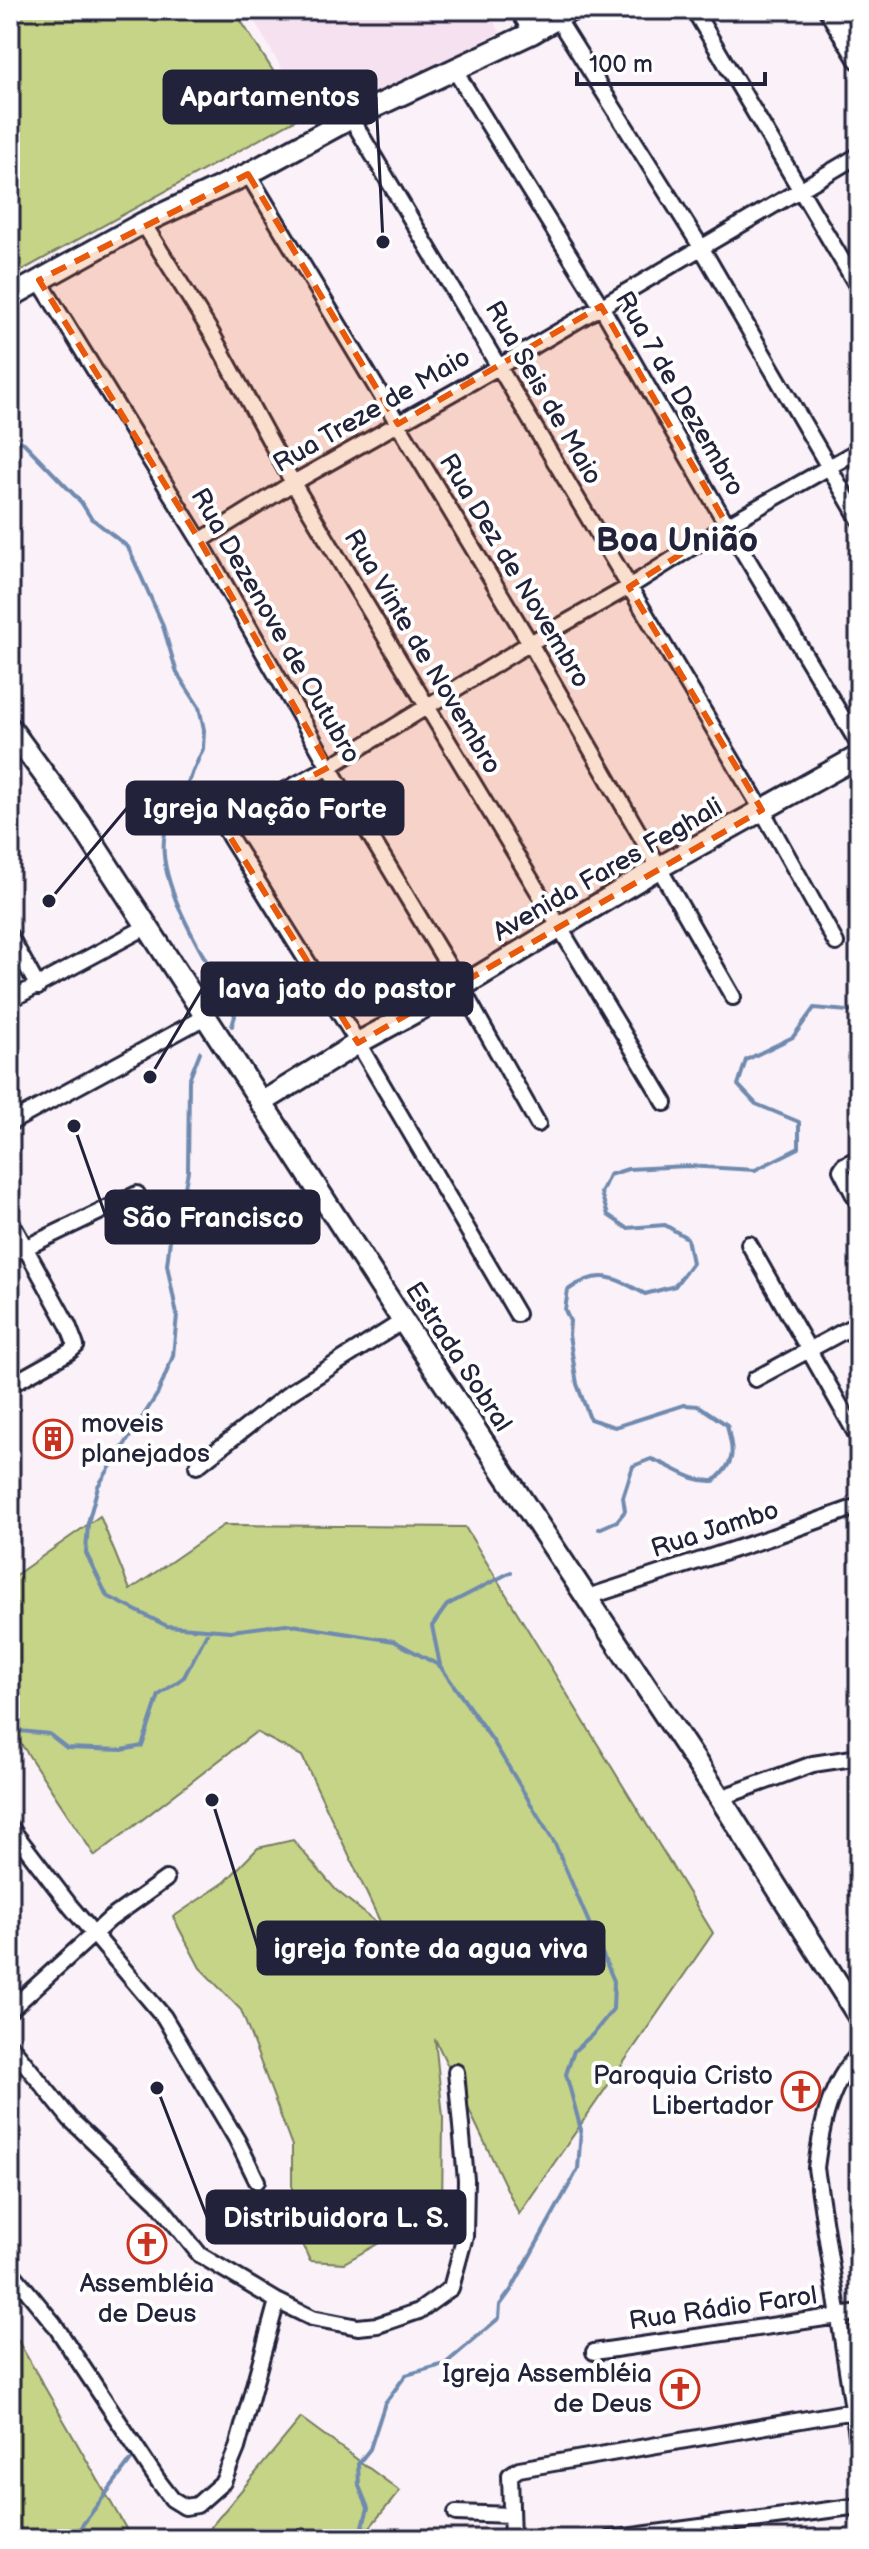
<svg xmlns="http://www.w3.org/2000/svg" width="869" height="2549" font-family="'Balsamiq Sans',sans-serif">
<style>
.built{fill:#f6e1f0}
.green{fill:#c6d487;stroke:#747b61;stroke-width:2}
.lines{fill:none;stroke-linecap:round;stroke-linejoin:round}
.stream{stroke:#6f8aaf;stroke-width:4}
.street-casing{stroke:#22223b;stroke-width:20}
.secondary-casing{stroke:#22223b;stroke-width:26}
.street{stroke:#fff;stroke-width:14}
.secondary{stroke:#fff;stroke-width:20}
.marked{fill:#e8590c;fill-opacity:0.2;stroke:#e8590c;stroke-width:6;stroke-dasharray:16 10;stroke-linejoin:round}
.labels{text-anchor:middle;dominant-baseline:central;stroke-width:8;stroke-linejoin:round;paint-order:stroke}
.street-label{font-size:26px;fill:#22223b;stroke:#fff}
.poi-label{font-size:26px;fill:#22223b;stroke:#fff;text-anchor:end}
.district-label{font-size:34px;font-weight:bold;fill:#22223b;stroke:#fff}
.leader{fill:none;stroke:#22223b;stroke-width:3}
.callout-dot{fill:#22223b;stroke:#fff;stroke-width:3}
.callout{fill:#22223b;stroke:#22223b;stroke-width:3}
.callout-label{font-size:28px;text-anchor:middle;font-weight:bold;fill:#fff}
</style>
<rect width="100%" height="100%" fill="#fbf1f8"/>
<filter id="ink" filterUnits="userSpaceOnUse"><feTurbulence type="fractalNoise" baseFrequency=".0125" numOctaves="2"/><feDisplacementMap in="SourceGraphic" scale="16" xChannelSelector="R" yChannelSelector="G"/><feConvolveMatrix kernelMatrix="1 2 1 2 8 2 1 2 1" color-interpolation-filters="sRGB"/></filter>
<g filter="url(#ink)">
<path class="built" d="M248,10H487L500,32L316,128Z"/>
<path class="green" d="M10,10H234L302,116L10,277Z
M100,1516L130,1590L224,1525L465,1527L713,1933L519,2214L435,2039L443,2117L442,2214L402,2230L344,2263L310,2261L292,2222V2146L241,2010L200,1968L173,1917L225,1882L258,1848L293,1840L336,1890L383,1928L302,1756L256,1732L95,1856L10,1727V1579Z
M10,2327L132,2539H10Z
M301,2418L400,2491L360,2539H201Z"/>
<g class="lines">
<path class="stream" d="M10,436L24,443L81,502L91,518L128,547L162,623L177,673L199,707L204,730L203,749L165,834C154,881 208,963 231,1004L235,1016L232,1026
M200,1052L189,1080L188,1171L183,1198L172,1223L167,1265L177,1315L173,1356L158,1393L98,1486L88,1523L86,1553L107,1596L167,1626L231,1631L286,1624L394,1641L440,1666L493,1741L555,1844L614,1981L613,2009L593,2034L574,2051L566,2074L581,2130L578,2169L511,2290L500,2305L499,2318L445,2364L406,2375L385,2403L370,2449L358,2464L359,2486L368,2508L361,2533L346,2539
M599,1529L617,1521L625,1511L623,1497L633,1466L651,1459C675,1467 689,1482 714,1481C737,1461 733,1453 727,1425L699,1406L684,1405L615,1427L590,1419L577,1384L569,1335L570,1321L565,1310L568,1290C599,1268 614,1277 645,1294L675,1286L692,1263L687,1238L665,1225L627,1228L608,1215L601,1193L609,1175L628,1169L687,1166L755,1170L799,1148V1122L756,1104L738,1085L746,1060L793,1037L814,1008L859,1012
M440,1665L432,1626L447,1605L511,1572
M10,1730L49,1734L67,1748L122,1750L142,1746L159,1695L184,1677L209,1629
M72,2539L131,2460
M303,2539L309,2535L338,2539"/>
<defs>
<path id="street" d="M518,10L532,33
M694,10L859,289
M557,18L701,247L859,519
M454,69L601,306L727,525L859,745
M351,118L762,810L836,943
M248,174L530,643L733,997
M143,223L212,334L293,483L665,1103
M39,280L200,541L329,767L461,987L538,1124
M200,541L293,483L500,366L859,155
M10,936L38,987
M10,1000L146,927
M10,1123L205,1017
M859,1158L844,1165L841,1170L859,1205
M10,1220L68,1325L76,1346L69,1352L10,1385
M749,1244L859,1439
M10,1255L137,1194
M517,1314L358,1043L231,839L227,832L228,824L235,817L329,767L530,643L629,587L727,525L859,450
M755,1379L859,1323
M197,1466L291,1392L403,1321
M585,1598L772,1537L859,1506
M720,1798L813,1764L859,1757
M10,1827L71,1907L164,2017L237,2140L257,2181
M10,2010L110,1919L166,1879
M10,2045L70,2119L158,2203L200,2255L277,2301L312,2318L358,2327L378,2325L419,2311L451,2288L465,2236L466,2180L456,2072
M859,2054C829,2083 821,2128 816,2168L859,2448
M10,2270L54,2324L159,2482L172,2499L185,2507L197,2505L223,2482L237,2448L277,2301
M594,2352L859,2313
M456,2513L511,2515
M512,2539L510,2475L519,2469L859,2410
M610,2539L859,2506"/>
<path id="secondary" d="M830,10L859,58
M10,297L143,223L248,174L351,118L532,33L571,10
M10,728L84,829L403,1321L720,1798L859,2017
M261,1103L358,1043L461,987L660,867L859,756"/>
</defs>
<use href="#street" class="street-casing"/>
<use href="#secondary" class="secondary-casing"/>
<use href="#street" class="street"/>
<use href="#secondary" class="secondary"/>
</g>
</g>
<path class="marked" d="M248,174L398,424L601,306L727,525L629,587L762,810L358,1043L227,832L235,817L329,767L200,541L39,280Z"/>
<defs>
<symbol id="building-ring" viewBox="-11 -11 22 22"><circle r="9.5" fill="#fff" stroke="#c8321e" stroke-width="1.5"/><path d="M-4-6H4V6H1V3H-1V6H-4ZM-2.5-4.3h1.7v1.8h-1.7ZM.8-4.3h1.7v1.8H.8ZM-2.5-1h1.7V.8h-1.7ZM.8-1h1.7V.8H.8Z" fill="#c8321e"/></symbol>
<symbol id="church-ring" viewBox="-11 -11 22 22"><circle r="9.5" fill="#fff" stroke="#c8321e" stroke-width="1.5"/><path d="M-1.2-6h2.4v3.5h3.3v2.4h-3.3V6h-2.4V-.1h-3.3v-2.4h3.3Z" fill="#c8321e"/></symbol>
</defs>
<g fill-rule="evenodd">
<use href="#building-ring" x="31" y="1417" width="44" height="44"/>
<use href="#church-ring" x="779" y="2069" width="44" height="44"/>
<use href="#church-ring" x="125" y="2222" width="44" height="44"/>
<use href="#church-ring" x="658" y="2367" width="44" height="44"/>
</g>
<g class="labels">
<g class="street-label">
<text transform="translate(543 393) rotate(60)">Rua Seis de Maio</text>
<text transform="translate(679 394) rotate(60)">Rua 7 de Dezembro</text>
<text transform="translate(372 411) rotate(-30)">Rua Treze de Maio</text>
<text transform="translate(514 571) rotate(59)">Rua Dez de Novembro</text>
<text transform="translate(275 626) rotate(60)">Rua Dezenove de Outubro</text>
<text transform="translate(422 652) rotate(59)">Rua Vinte de Novembro</text>
<text transform="translate(608 870) rotate(-30)">Avenida Fares Feghali</text>
<text transform="translate(458 1357) rotate(57)">Estrada Sobral</text>
<text transform="translate(715 1530) rotate(-18)">Rua Jambo</text>
<text transform="translate(723 2309) rotate(-8)">Rua Rádio Farol</text>
</g>
<g class="poi-label">
<text x="81" y="1424" text-anchor="start">moveis<tspan x="81" dy="30">planejados</tspan></text>
<text x="773" y="2076">Paroquia Cristo<tspan x="773" dy="30">Libertador</tspan></text>
<text x="147" y="2284" text-anchor="middle">Assembléia<tspan x="147" dy="30">de Deus</tspan></text>
<text x="652" y="2374">Igreja Assembléia<tspan x="652" dy="30">de Deus</tspan></text>
</g>
<g class="district-label">
<text x="677" y="540">Boa União</text>
</g>
</g>
<path class="leader" d="M383 242L376 97M49 901L127 808M150 1077L202 989M74 1126L106 1217M212 1800L258 1948M157 2088L207 2217"/>
<g class="callout-dot">
<circle cx="383" cy="242" r="8"/>
<circle cx="49" cy="901" r="8"/>
<circle cx="150" cy="1077" r="8"/>
<circle cx="74" cy="1126" r="8"/>
<circle cx="212" cy="1800" r="8"/>
<circle cx="157" cy="2088" r="8"/>
</g>
<g class="callout">
<rect x="164" y="71" width="212" height="52" rx="8"/>
<rect x="127" y="782" width="276" height="52" rx="8"/>
<rect x="202" y="963" width="270" height="52" rx="8"/>
<rect x="106" y="1191" width="213" height="52" rx="8"/>
<rect x="258" y="1922" width="346" height="52" rx="8"/>
<rect x="207" y="2191" width="258" height="52" rx="8"/>
</g>
<g class="callout-label">
<text x="270" y="106">Apartamentos</text>
<text x="265" y="818">Igreja Nação Forte</text>
<text x="337" y="998">lava jato do pastor</text>
<text x="213" y="1227">São Francisco</text>
<text x="431" y="1958">igreja fonte da agua viva</text>
<text x="336" y="2227">Distribuidora L. S.</text>
</g>
<rect width="869" height="2549" fill="none" stroke="#fff" stroke-width="40"/>
<rect x="20" y="20" width="829" height="2509" fill="none" stroke="#22223b" stroke-width="3" filter="url(#ink)"/>
<path d="M577 72v12h188v-12" fill="none" stroke="#22223b" stroke-width="4"/>
<text x="589" y="72" font-size="24" fill="#22223b" stroke="#ffffff" stroke-width="6" paint-order="stroke">100 m</text>
</svg>
